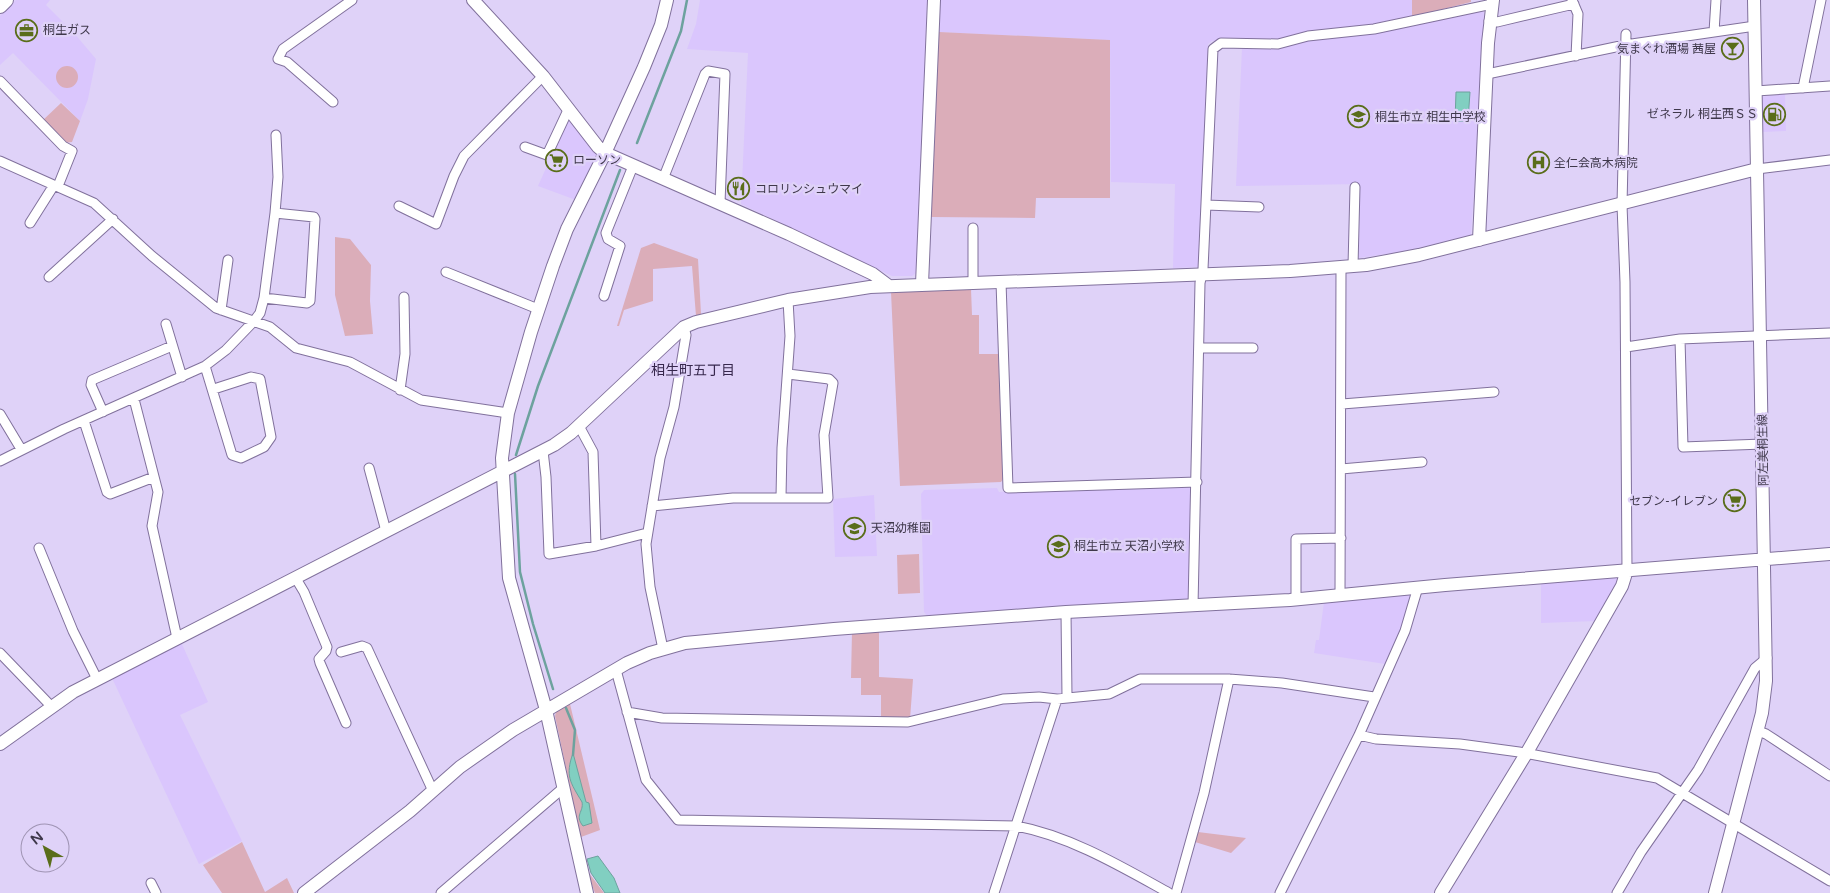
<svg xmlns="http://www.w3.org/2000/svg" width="1830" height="893" font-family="'Varela Round','Noto Sans JP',sans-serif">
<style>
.built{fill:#dac6fd}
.green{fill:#dbadb9}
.water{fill:#81cfc1;stroke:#6da29e}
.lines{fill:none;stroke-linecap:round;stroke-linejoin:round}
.stream{stroke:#6da29e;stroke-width:2.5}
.street-casing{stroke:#81719c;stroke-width:11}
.secondary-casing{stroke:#81719c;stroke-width:14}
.primary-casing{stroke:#81719c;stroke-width:16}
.street{stroke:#fff;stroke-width:9}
.secondary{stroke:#fff;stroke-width:12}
.primary{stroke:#fff;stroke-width:14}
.labels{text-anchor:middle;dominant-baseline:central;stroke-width:4.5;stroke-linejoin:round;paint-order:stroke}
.poi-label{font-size:12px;fill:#3f384b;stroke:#dfd2f8;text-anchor:start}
.street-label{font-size:12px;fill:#3f384b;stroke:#dfd2f8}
.neighbourhood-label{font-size:14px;fill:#37284d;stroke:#dfd2f8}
</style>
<rect width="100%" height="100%" fill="#dfd2f8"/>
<path class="built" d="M16,0H50L46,5L74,33L96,59L88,99L80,121L13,53L0,65V16Z
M700,0H927L916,273L912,276H892L741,204L748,53L687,49L696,24Z
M940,0H1412V17L1274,41H1212L1208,44L1199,267L1173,268L1175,184L1111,182L1110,40L939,32Z
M1480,11L1484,12L1480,82L1481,85L1471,235L1405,251L1359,258L1360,184L1236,186L1242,48H1279L1309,40L1371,34Z
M1785,94L1786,131L1762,132L1761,97Z
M569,117L596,152L597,160L576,200L538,186Z
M1191,484V598L1188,600L928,617L924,612L921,494L924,490L997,488L999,492Z
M874,495L877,556L835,557L833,499Z
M1619,575V580L1596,621L1541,623V582Z
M1412,593L1401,631L1385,664L1314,653L1316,640H1319L1324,602Z
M181,642L208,702L180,715L242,841L199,864L112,678Z"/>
<path class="green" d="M1412,0H1471V2L1412,17Z
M939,32L1110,40V198H1036L1035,218L931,217Z
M56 77a11 11 0 1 1 22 0a11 11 0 1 1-22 0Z
M61,103L80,121L72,142L64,143L42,121Z
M335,237L350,239L371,265L370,301L373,334L345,336L335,295Z
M654,243L698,259L701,314L696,316L692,266L653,269V301L624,310L619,326H617L641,248Z
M971,289L972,315H979V354H999L1003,479L1001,482L900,486L891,292Z
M919,554L920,593L898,594L897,555Z
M879,631V677L913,679L910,719L881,718V695H861V678H851L852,632Z
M570,704L600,830L581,837L589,873L604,893H595L589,877L555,716L556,712Z
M1198,832L1246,838L1231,853L1195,842Z
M242,842L265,892L287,878L294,893H222L203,865Z"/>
<path class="water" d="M1456,92H1470L1468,121H1455Z
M573,753L586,802L589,803L592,823L583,826C574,815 584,812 582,802C570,782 565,776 573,753Z
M598,856L614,878L620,893H605L591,873L587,859Z"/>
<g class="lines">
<path class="stream" d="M637,143L681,31L687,0
M516,455L538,386L620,170
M515,474L520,572L533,624L553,689
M566,708L575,730L573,755"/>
<defs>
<path id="street" d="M1572,0L1578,14L1576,56
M1489,21L1497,22L1574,4
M1714,32L1716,0
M1626,34L1622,205L1625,282L1627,570
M1487,74L1625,45L1755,26
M0,81L63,146L72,151L58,186
M1803,88L1821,0
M1756,91L1830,86
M333,102L287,62L278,59L283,49L352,0
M525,147L547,155L569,108
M0,161L94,203L152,256L216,308L270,327L296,348L350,362L421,400L508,413
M1757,169L1830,160
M663,179L705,74L708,71L725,74L720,203
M1206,205L1259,207
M399,206L436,224L454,176L464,156L543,76
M30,223L54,185
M973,228V283
M1353,266L1355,187
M446,272L538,309
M49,277L113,219
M1001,282L1008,488L1197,482
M604,296L620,246L608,239L606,233L633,166
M264,298L307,303L310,301L315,219L314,217L275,213
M221,310L228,260
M166,324L182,377
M1680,339L1683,447L1763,444
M1626,347L1680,339L1830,333
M1200,348H1253
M205,366L232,455L241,458L264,447L271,437L260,379L251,377L214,389
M400,390L405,354L404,297
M134,399L158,492L152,526L177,638
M1342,404L1494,392
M103,412L91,385L92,380L172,346
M0,414L21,449
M84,421L107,492L110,494L154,477
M579,426L593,452L596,546
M543,451L546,477L549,554L596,546L647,533
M0,461L64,429L205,366L226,350L254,321L260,313L264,298L275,213L278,177L276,135
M369,468L386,531
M1341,469L1422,462
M781,497L782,448L790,336L788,300
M652,506L733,498H828L824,435L833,383L829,379L788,374
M39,548L73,631L97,679
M295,577L304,592L327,647L326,651L319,659L320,663L346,723
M1340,595L1341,267
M1296,599V539L1341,538
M1193,606L1200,283L1203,269L1213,49L1221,43L1278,44L1308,36L1374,29L1492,4
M1066,612L1067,697
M663,649L650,587L646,544L660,458L674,407L686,335L684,327
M341,652L362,646L367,648L433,791
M0,653L51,706
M616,670L646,780L678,820L1016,826C1070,836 1122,867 1169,893
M627,712L662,718L908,722L1003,699L1039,697L1057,699L1109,694L1140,679H1229L1282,683L1374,697
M1758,731L1766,734L1830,776
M1359,735L1376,739L1460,744L1519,752L1657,778L1830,881
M151,883L156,893
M441,893L562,789
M994,893L1057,699
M1176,893L1204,793L1229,679
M1280,893L1359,735L1405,631L1418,587
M1617,893L1641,852L1698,770L1755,668L1767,658"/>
<path id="secondary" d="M473,0L543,76L598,147L605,153L789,234L873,274L889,286
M1479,240L1488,43L1493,0
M922,284L934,0
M0,744L73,692L554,445L571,433L684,327L696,322L788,300L870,287L1290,271L1366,265L1419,255L1757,169
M304,893L410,811L460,767L513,730L627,663L650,653L685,643L834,629L1066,612L1290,600L1445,585L1830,554
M587,893L546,710L509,578L502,458L508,413L531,332L553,266L567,229L605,153L644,67L661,25L667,0
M1441,893L1526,754L1622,586L1627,570
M1715,893L1762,713L1766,681L1754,0"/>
<path id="primary" d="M0,6L6,0"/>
</defs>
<use href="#street" class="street-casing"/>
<use href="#secondary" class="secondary-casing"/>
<use href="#primary" class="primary-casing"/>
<use href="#street" class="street"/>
<use href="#secondary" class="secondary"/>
<use href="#primary" class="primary"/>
</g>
<defs>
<symbol id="office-ring" viewBox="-11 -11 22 22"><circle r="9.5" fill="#dfd2f8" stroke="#5a6d1a" stroke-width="1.5"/><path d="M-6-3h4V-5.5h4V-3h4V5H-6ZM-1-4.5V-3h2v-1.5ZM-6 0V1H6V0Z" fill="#5a6d1a"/></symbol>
<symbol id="bar-ring" viewBox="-11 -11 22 22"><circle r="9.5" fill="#dfd2f8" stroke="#5a6d1a" stroke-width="1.5"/><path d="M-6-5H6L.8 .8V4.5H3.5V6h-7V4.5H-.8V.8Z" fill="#5a6d1a"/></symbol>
<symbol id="fuel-ring" viewBox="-11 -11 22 22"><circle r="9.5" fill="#dfd2f8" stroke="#5a6d1a" stroke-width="1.5"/><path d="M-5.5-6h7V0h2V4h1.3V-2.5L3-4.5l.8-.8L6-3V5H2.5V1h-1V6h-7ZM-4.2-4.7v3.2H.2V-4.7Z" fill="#5a6d1a"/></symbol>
<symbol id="school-ring" viewBox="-11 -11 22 22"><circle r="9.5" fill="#dfd2f8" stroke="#5a6d1a" stroke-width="1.5"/><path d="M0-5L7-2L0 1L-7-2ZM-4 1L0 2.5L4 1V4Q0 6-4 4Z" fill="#5a6d1a"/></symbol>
<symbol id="supermarket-ring" viewBox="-11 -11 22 22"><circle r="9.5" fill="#dfd2f8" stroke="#5a6d1a" stroke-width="1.5"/><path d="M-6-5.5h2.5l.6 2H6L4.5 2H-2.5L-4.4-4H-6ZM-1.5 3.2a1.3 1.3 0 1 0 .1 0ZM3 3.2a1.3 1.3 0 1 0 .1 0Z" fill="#5a6d1a"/></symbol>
<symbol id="hospital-ring" viewBox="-11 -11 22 22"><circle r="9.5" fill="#dfd2f8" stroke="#5a6d1a" stroke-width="1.5"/><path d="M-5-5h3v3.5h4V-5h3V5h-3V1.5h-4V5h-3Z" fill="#5a6d1a"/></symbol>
<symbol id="restaurant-ring" viewBox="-11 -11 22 22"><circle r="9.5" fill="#dfd2f8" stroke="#5a6d1a" stroke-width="1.5"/><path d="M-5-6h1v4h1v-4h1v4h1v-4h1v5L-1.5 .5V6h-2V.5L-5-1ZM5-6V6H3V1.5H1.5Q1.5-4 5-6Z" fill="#5a6d1a"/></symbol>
</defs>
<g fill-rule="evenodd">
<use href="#office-ring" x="14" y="18" width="25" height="25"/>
<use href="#bar-ring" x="1720" y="36" width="25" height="25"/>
<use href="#fuel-ring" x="1762" y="102" width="25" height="25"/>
<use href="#school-ring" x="1346" y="104" width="25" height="25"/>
<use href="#supermarket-ring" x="544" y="148" width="25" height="25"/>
<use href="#hospital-ring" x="1526" y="150" width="25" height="25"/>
<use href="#restaurant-ring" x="726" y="176" width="25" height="25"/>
<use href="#supermarket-ring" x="1722" y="488" width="25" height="25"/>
<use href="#school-ring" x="842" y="516" width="25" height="25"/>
<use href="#school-ring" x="1046" y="534" width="25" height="25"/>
</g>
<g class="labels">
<g class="poi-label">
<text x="43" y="30">桐生ガス</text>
<text x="1716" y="49" text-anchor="end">気まぐれ酒場 茜屋</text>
<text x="1758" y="114" text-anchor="end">ゼネラル 桐生西ＳＳ</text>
<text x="1375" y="117">桐生市立 相生中学校</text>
<text x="573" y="160">ローソン</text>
<text x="1554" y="163">全仁会高木病院</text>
<text x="755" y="189">コロリンシュウマイ</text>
<text x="1718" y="501" text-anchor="end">セブン-イレブン</text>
<text x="871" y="528">天沼幼稚園</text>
<text x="1074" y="546">桐生市立 天沼小学校</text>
</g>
<g class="street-label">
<text transform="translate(1763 450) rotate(-91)">阿左美桐生線</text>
</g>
<g class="neighbourhood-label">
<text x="693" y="370">相生町五丁目</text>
</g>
</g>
<g transform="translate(45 848) rotate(321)"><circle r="24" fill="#dfd2f8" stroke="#9f94b3"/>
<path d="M0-4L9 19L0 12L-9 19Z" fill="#5a6d1a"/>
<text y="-8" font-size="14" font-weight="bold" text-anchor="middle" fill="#3f384b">N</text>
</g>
</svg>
